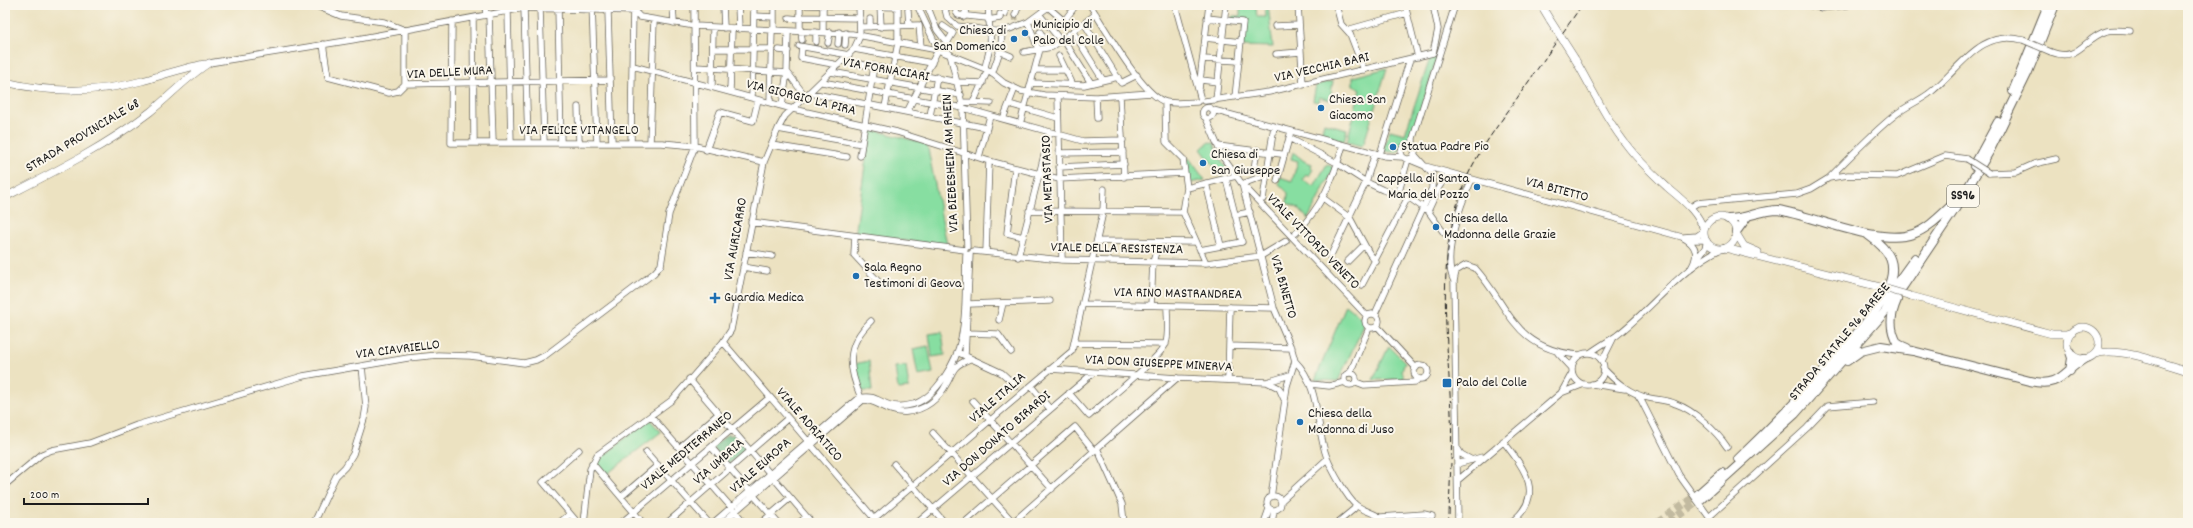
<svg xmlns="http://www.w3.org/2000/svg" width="2193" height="528" font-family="Dekko,sans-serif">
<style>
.green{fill:#87dea1;stroke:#527d5e}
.forest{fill:#6dbd87;stroke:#446c52}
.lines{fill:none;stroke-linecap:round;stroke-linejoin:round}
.minor-tunnel{stroke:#c2baa0;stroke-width:5.5;stroke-dasharray:5.5 3;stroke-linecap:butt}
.highway-tunnel{stroke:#c2baa0;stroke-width:8;stroke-dasharray:8 4;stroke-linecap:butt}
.minor-casing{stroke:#656156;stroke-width:7}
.major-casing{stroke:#656156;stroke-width:8}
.highway-casing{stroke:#656156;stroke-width:10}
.minor{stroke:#fff;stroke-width:5.5}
.major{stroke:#fff;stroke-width:7}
.highway{stroke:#fff;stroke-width:8}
.rail{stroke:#1c1c1c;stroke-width:1;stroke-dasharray:6 3;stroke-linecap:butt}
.minor-bridge-casing{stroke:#656156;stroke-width:7;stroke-linecap:butt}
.major-bridge-casing{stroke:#656156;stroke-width:8;stroke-linecap:butt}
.minor-bridge{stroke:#fff;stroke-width:5.5}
.major-bridge{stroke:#fff;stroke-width:7}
.poi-dot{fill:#1f6fb2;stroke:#fbf7ec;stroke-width:1.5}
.labels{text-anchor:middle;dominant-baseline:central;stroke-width:4;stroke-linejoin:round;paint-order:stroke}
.shield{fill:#fbf7ec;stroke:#5f5e5a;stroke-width:1}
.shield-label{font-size:13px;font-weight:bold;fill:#1c1c1c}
.poi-label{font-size:14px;fill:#1c1c1c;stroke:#fbf7ec;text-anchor:start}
.street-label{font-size:14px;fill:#1c1c1c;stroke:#fbf7ec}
</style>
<rect width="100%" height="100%" fill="#fbf7ec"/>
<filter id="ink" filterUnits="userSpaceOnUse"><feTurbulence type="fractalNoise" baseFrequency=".025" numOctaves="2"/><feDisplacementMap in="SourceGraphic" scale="8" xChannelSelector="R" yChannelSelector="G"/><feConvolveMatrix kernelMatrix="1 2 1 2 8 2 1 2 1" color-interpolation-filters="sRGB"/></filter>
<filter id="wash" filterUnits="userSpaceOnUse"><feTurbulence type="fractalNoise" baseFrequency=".012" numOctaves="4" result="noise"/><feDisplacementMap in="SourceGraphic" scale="16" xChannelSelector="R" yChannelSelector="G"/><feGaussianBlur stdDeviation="0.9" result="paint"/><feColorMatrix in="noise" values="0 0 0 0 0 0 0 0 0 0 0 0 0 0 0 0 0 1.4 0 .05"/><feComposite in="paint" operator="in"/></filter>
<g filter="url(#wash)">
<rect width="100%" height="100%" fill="#ece2c1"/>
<path class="green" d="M1265,5H1268L1273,47L1242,46L1244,20L1230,19L1233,16H1240V8L1256,7L1257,17H1266Z
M1438,54C1431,74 1416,138 1401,149C1396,153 1390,152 1383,151L1390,130L1405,134L1431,55Z
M1387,68L1364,143L1361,146L1347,142L1360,89L1353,85V77Z
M1333,81L1330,100L1319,97L1318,102L1313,101L1316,85Z
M1324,123L1347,129L1344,141L1321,135Z
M870,129L927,144L947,245L855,236Z
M1209,142L1214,143L1222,162L1230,174L1221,176L1201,149Z
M1293,152L1304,161L1312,164L1311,167L1313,169L1309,176L1306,174L1303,180L1314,186L1327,164L1334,168L1308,219L1298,208L1287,203L1288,193L1279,184L1280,177L1292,181L1298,161L1291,159Z
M1189,158L1205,180L1190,183L1186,161Z
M1346,305L1366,321L1338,381L1315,380Z
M942,332L945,355L932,357L929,334Z
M928,346L933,373L918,376L913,349Z
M1389,346L1405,362L1402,371L1405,379L1373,380Z
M869,361L872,391H860L854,364Z
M906,366L909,388L898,389L895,367Z
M649,419L661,432L607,474L596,462Z"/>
<path class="forest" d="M728,434L730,436L733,434L747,449L728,465L712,447Z"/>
</g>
<g filter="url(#ink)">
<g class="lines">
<path class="minor-tunnel" d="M1015,15L1016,21"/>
<path class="highway-tunnel" d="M1657,523L1697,495
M1668,523L1700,500"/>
<defs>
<path id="minor" d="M314,5L341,16L384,22L405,30V84
M485,5L486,15
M592,5L597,143
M673,5L674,23
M723,5L724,28
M738,5L739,29
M774,5V30
M805,5L898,7
M880,5L881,27
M917,5L934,41L950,54L963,108L967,247
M927,5L937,30L948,44L944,49
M944,5L947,17L957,26L1002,32L1028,22L1051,5
M956,5V12L958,15L987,18
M1003,5L1005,6V14
M1090,5C1105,28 1140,91 1163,101C1172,105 1187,102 1197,102
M1134,5H1136
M1175,5L1201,100
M1298,5L1303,85
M1336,5L1341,24L1350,34L1364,70
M1405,5L1418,57
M1742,5H1752
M1808,5L1822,8L1848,5
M944,7H956
M1048,7L1064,21L1076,5
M524,8L528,142
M540,8L544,143
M558,8L561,143
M908,10L909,25
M508,11L511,143
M608,11L612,143
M634,11L640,17L695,26L852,34L938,50L988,70L1004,83L1021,91L1044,95L1096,97L1151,93
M634,11L641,5
M489,14L493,142
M1039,14L1061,41
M1015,15L1019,5
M754,16L774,17
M800,17L860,18
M964,17L967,5
M473,18L474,142
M789,18L800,19
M1207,18L1243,22L1235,97
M988,20L1000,18V14
M452,21L451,143H662L695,146L764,162
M1028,22L1038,49
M1084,23L1121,83L1137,75
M943,26L953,33L947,43
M1275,26L1299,25
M860,27L919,25L921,47
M870,27V19
M1347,30L1407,13
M800,31V5
M801,31L802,40
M823,32V5
M1040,32L1049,47
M1073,32L1103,80
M1205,38L1241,42
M1063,39L1091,83
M816,42V32
M828,43L830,32
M323,44L328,77L389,93L398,91L405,84L610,80
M838,44L839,32
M845,45L846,33
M799,46L849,55
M802,47L801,58L838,65
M713,49H771
M854,49L932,63
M779,50L788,51
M999,51L1011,56
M1024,52L1052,47L1096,14
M2051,52C2079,63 2084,37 2107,31C2115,29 2123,31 2130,31
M1276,54L1301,52
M1059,56L1073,85
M1203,59L1239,61
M843,61L958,82L983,83
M209,63L352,40L524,8L634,11
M633,66L793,109L897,132L989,161L1059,179L1185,173
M696,67L788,73L806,97
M985,68C986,61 989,54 990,46C992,32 987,20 989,5
M1035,70H1066
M831,72L961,95
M992,74L1001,48L1002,32
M1201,80L1218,82
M822,82L963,108L1083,141L1123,140
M1032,83L1084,85L1118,77
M712,87L713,28
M1199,89L1209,5
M730,92L732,29
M810,93L987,128
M1120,96L1124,177
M1058,97L1062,260
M1096,97L1097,118
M752,98L754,5
M1216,100L1226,5
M974,101L988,70
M1205,101L1269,92L1433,53L1438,29L1433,5
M770,102L772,30
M962,102L991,103
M1165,102L1166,142L1183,159L1187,188L1183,212L1206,263
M1009,104L1058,118
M782,106L787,72L788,31
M578,107L579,143
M885,107L898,43V5
M1202.5 113a5.5 5.5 0 1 1 11 0a5.5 5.5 0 1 1-11 0Z
M1213,110L1385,156L1403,157
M907,112L938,50
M930,116L937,77
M1206,118L1222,156L1242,184L1274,308L1292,350L1295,361L1287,386L1271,497
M1003,119L1015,88
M1020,124L1040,49
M778,129L862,144
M1289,138L1335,162L1366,182L1383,190L1408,197L1428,211L1444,233
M631,143L633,5
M650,143L654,20
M771,145L847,157
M1401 152a7 7 0 1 1 14 0a7 7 0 1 1-14 0Z
M1218,146L1281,154
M1413,148V138L1455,5
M706,150L720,112L753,121L758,100
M1059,153L1123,152
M1380,154L1410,59
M860,156L874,66
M979,157L990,116
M1059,167L1124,164
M1015,168L1007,233L1023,237
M1254,169L1257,150
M1989,173L2016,172L2034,164L2056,159
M1266,175L1242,184L1367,316
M1829,178C1850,157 1871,134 1895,115C1906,106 1920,101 1931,92C1960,69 1980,28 2023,40
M1277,181L1290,135
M1206,183L1221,246
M1187,188L1236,176
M1398,195L1408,159L1425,166L1682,237C1698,245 1699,256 1690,270
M1323,198L1350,218L1369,253L1376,262
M1263,199L1274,126
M1691,207L1697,203L1797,194L1811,189L1829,178L1848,175L1897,176L1945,156L1967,159
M1029,211L1183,212
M1428,211L1439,187L1449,173
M1235,215L1250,212
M751,222L965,250
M1296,233C1321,208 1334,178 1343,145
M855,236L854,255L878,281
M1684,237L1697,236L1704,231
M1690,240H1706
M1097,241L1196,242
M1200,250L1242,242L1226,179
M973,251L1062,260L1206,263L1261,256L1286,241
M746,252L772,256
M986,252L989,161
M1018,257L1050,132
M1330,257L1366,182L1375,153
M1696,260L1705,248L1707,241
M1347,262L1364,245
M743,267L767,271
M1454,281C1441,256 1461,203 1472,179
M1362,285L1408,197
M969,304L1050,301
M1083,304L1274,308
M1151,305L1153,262L1159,242
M1365 321a7 7 0 1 1 14 0a7 7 0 1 1-14 0Z
M1375,314L1432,188V174L1414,154
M999,320L1003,303
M871,321C845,346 848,367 861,398C872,394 880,402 890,405C897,407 907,406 914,404C936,397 957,361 961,339C967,312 965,282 966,254
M1377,326L1416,368
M967,333L998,334L1011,352
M723,342L878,523
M1074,343L1166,344
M1229,346L1292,348
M957,352L1002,373L1016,386
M1558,353L1572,368
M1590,353C1598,347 1607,342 1616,336C1652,309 1681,267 1723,248
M1572 369a16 16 0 1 1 32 0a16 16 0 1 1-32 0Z
M965,355L970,254
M1295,361C1321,387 1315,426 1327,458C1332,470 1347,498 1356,505C1366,513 1378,512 1384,523
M1602,361L1613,339
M1414 372a7 7 0 1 1 14 0a7 7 0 1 1-14 0Z
M1603,368C1616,382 1630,394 1649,398C1658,400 1668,400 1676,404C1694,410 1717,432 1727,447
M1050,369L1177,378L1267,382L1290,375
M1344 379a6 6 0 1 1 12 0a6 6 0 1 1-12 0Z
M1350,373L1369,328
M689,379L812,523
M1228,380L1230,307
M1267,382L1279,388L1284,399
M1356,382L1364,385L1415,382L1419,379
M1311,384L1329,386L1345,382
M1592,384L1625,389
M1031,386L1050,409
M1069,393L1089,416C1102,404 1163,356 1166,343C1169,333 1167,317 1167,306
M1561,393L1584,384
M1637,394L1641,400L1679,475L1709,517L1807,428L1828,406L1873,402
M973,401L1052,489
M651,416L745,523
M933,433L1013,522
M1503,441C1524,468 1547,496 1510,523
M711,447L778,523
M679,448L718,414
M1097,448L1122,504L1124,523
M1458,449L1461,454L1472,460
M646,452L709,523
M592,463L643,523
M894,464L945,523
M1457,464L1482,457
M1458,480L1561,393L1572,373
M5,485L42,454L52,450L90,443L137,425L303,376L408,358L438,355L470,356L524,363L536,360L546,355L654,273L661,265L669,214L695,146L694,5
M1267 503a7 7 0 1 1 14 0a7 7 0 1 1-14 0Z
M621,497L658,465
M1281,501L1327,459
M1381,517L1424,514L1432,516
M314,523L331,486L336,476L345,467L353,454L364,419L366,407L362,366
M559,523L570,514
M578,523L543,482L579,450
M584,523L590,469L597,455L672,400L723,342L731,330L764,162L778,129L785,116L854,49L860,36L859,5
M621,523L769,398
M667,523L787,419
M713,523L856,400L861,398
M722,523L863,400C876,399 888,414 907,412C925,410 939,399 947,383C950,378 952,371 956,367C960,363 965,361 970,359
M761,523L790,498
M799,523L806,517
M869,523L1072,351L1103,212L1104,189
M917,523L1093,373
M964,523L1075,427L1094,451
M1012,523L1177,378
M1264,523L1269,509
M1272,523L1274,510
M1337,523L1354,509L1356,505
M1458,523L1454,281L1456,271L1466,265L1475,268C1511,308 1513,349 1579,355"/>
<path id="major" d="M1541,5L1550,20
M1575,59C1592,89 1607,121 1629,148C1640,162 1654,175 1667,187C1682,200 1697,210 1704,230
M5,82C49,93 98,93 142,81C163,75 183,68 205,64
M5,197C54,172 106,146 150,112C170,96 187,77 209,63
M1704 233a16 16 0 1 1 32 0a16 16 0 1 1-32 0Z
M1736,233L1744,246L1758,252
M1725,248L1880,287
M1911,296L2052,334H2066L2072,332
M2067 343a16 16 0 1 1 32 0a16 16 0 1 1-32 0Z
M2095,354C2119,346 2164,364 2188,371"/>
<path id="highway" d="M2013,91L2048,5
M1974,166L1998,122
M1728,219C1746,219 1760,210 1778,210C1814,216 1879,246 1913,234C1928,229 1940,216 1952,205
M1736,232L1747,217
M1868,235C1891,251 1899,265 1886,292
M1897,300C1890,316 1889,329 1898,344L1907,348
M1847,361L1861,351L1881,346L1913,351L2030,381C2061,388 2062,372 2084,359
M2070,371L2072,358L2070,352
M1738,459C1803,397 1863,332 1915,258
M1697,495L1722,473
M1700,500L1795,414L1884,313L1904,285L1955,209L1989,152L2028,72L2055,5"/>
</defs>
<use href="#minor" class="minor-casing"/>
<use href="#major" class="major-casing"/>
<use href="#highway" class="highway-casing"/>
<use href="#minor" class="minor"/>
<use href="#major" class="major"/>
<use href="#highway" class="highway"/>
<path class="rail" d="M1449,523C1449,487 1453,451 1451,414C1448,337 1435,261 1463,187C1474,157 1494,131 1513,104C1536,71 1559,38 1582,5"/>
<defs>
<path id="minor-bridge" d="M2023,40L2051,52
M1967,159L1989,173"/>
<path id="major-bridge" d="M1550,20L1575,59
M1880,287L1911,296"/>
</defs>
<use href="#minor-bridge" class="minor-bridge-casing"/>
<use href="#major-bridge" class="major-bridge-casing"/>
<use href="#minor-bridge" class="minor-bridge"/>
<use href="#major-bridge" class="major-bridge"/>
</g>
</g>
<g class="poi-dot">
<circle cx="1025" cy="33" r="4"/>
<circle cx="1014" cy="39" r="4"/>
<circle cx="1321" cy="108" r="4"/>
<circle cx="1393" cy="147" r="4"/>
<circle cx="1203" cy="163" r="4"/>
<circle cx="1477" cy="187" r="4"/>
<circle cx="1436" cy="227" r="4"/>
<circle cx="856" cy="276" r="4"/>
<path d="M713 292h4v4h4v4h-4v4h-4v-4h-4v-4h4z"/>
<rect x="1442" y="378" width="10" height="10" rx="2"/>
<circle cx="1300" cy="422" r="4"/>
</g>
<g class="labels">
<rect class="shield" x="1947" y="185" width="32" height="22" rx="3"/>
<g class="shield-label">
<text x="1963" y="196">SS96</text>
</g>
<g class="poi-label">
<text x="1033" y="25">Municipio di<tspan x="1033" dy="16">Palo del Colle</tspan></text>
<text x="1006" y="31" text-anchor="end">Chiesa di<tspan x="1006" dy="16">San Domenico</tspan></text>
<text x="1329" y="100">Chiesa San<tspan x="1329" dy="16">Giacomo</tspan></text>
<text x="1401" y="147">Statua Padre Pio</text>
<text x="1211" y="155">Chiesa di<tspan x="1211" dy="16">San Giuseppe</tspan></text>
<text x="1469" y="179" text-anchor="end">Cappella di Santa<tspan x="1469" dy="16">Maria del Pozzo</tspan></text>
<text x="1444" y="219">Chiesa della<tspan x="1444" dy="16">Madonna delle Grazie</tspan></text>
<text x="864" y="268">Sala Regno<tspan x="864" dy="16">Testimoni di Geova</tspan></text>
<text x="724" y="298">Guardia Medica</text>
<text x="1456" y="383">Palo del Colle</text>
<text x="1308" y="414">Chiesa della<tspan x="1308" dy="16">Madonna di Juso</tspan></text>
</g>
<g class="street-label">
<text transform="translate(1322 68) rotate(-13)">VIA VECCHIA BARI</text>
<text transform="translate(886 70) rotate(10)">VIA FORNACIARI</text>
<text transform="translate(450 73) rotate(-3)">VIA DELLE MURA</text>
<text transform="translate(801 98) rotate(14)">VIA GIORGIO LA PIRA</text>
<text x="579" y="131">VIA FELICE VITANGELO</text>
<text transform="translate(83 136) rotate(-31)">STRADA PROVINCIALE 68</text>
<text transform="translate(951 163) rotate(-93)">VIA BIEBESHEIM AM RHEIN</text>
<text transform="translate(1048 179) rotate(-92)">VIA METASTASIO</text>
<text transform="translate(1557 190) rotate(15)">VIA BITETTO</text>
<text transform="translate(736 239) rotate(-80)">VIA AURICARRO</text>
<text transform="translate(1313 242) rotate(46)">VIALE VITTORIO VENETO</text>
<text transform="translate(1117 249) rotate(1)">VIALE DELLA RESISTENZA</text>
<text transform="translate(1283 287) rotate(74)">VIA BINETTO</text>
<text transform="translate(1178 294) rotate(1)">VIA RINO MASTRANDREA</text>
<text transform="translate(1840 342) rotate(-50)">STRADA STATALE 96 BARESE</text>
<text transform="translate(398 350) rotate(-7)">VIA CIAVRIELLO</text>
<text transform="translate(1159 364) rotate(3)">VIA DON GIUSEPPE MINERVA</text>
<text transform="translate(998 398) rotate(-41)">VIALE ITALIA</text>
<text transform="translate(809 425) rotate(49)">VIALE ADRIATICO</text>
<text transform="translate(997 439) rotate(-41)">VIA DON DONATO BIRARDI</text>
<text transform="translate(687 451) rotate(-40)">VIALE MEDITERRANEO</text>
<text transform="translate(719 462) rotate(-41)">VIA UMBRIA</text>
<text transform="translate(761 466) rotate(-41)">VIALE EUROPA</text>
</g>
</g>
<rect width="2193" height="528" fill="none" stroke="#fbf7ec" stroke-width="20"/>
<path d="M24 498v6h124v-6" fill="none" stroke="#1c1c1c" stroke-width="2"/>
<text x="30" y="498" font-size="12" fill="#1c1c1c" stroke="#fbf7ec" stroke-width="3" paint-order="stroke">200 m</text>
</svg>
